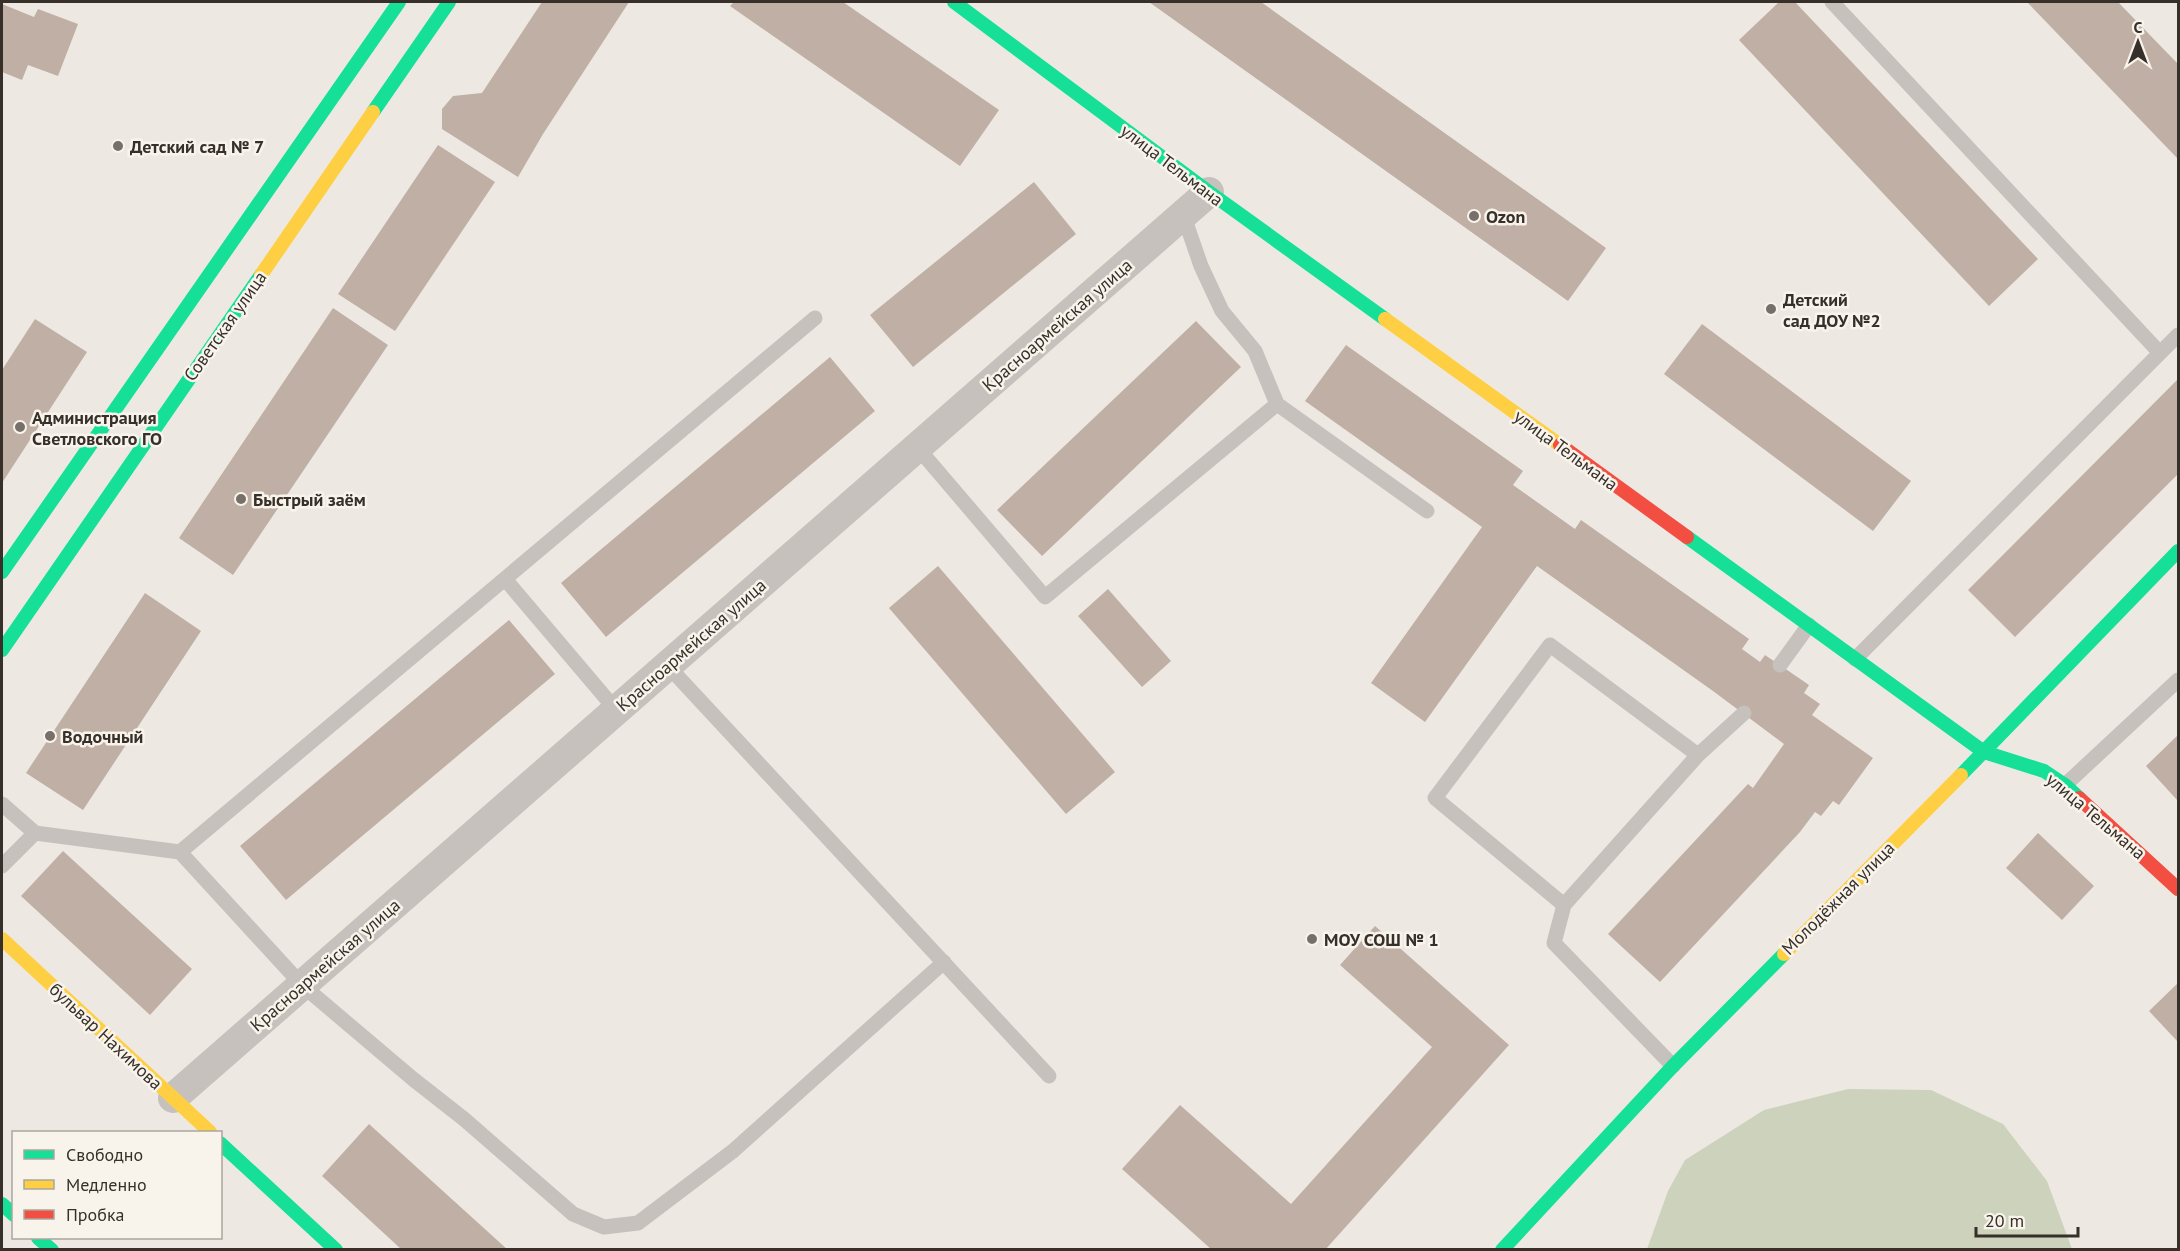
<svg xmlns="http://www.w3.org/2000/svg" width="2180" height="1251" font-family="'PT Sans',sans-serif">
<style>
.green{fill:#cdd2bd}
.building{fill:#c0afa5}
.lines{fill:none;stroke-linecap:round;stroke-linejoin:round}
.lane{stroke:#c6c1bc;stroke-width:15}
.street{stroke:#c6c1bc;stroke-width:30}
.fast{stroke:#16e098;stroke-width:14}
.slow{stroke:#ffcf43;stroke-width:14}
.jam{stroke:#f24e42;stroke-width:14}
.poi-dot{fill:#77706a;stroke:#f9f4eb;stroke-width:2}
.labels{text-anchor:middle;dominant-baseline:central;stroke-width:5;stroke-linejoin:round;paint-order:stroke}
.poi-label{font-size:18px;font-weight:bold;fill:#372f2a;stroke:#f9f4eb;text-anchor:start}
.street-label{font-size:18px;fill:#372f2a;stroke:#f9f4eb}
</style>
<rect width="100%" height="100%" fill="#ede9e2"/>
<path class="green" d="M1848,1089L1931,1090L2003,1124L2047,1181L2072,1249H1647L1668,1191L1685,1160L1764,1110Z"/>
<path class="building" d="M542,2H629L543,134L518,177L442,129V109L453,96L482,93Z
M734,2H843L999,110L960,166L730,6Z
M1149,2H1261L1606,248L1568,301Z
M1779,2H1795L2038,259L1989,306L1739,40Z
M2027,2H2118L2178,64V159Z
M2,4L34,17L38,9L78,24L58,76L28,65L22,80L2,72Z
M438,145L495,182L395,331L338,294Z
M1034,182L1076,234L913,367L870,315Z
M333,308L388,345L233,575L179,538Z
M35,319L87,352L2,483V370Z
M1196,321L1241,367L1042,556L997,510Z
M1702,324L1911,481L1873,531L1664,374Z
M1346,345L1523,471L1513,485L1575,529L1581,520L1749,639L1742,649L1760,662L1765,655L1809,685L1804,693L1820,704L1812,715L1873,758L1839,805L1833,801L1821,816L1815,812L1800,832L1660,982L1608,934L1748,784L1753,788L1784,744L1713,691L1537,566L1425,722L1371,683L1482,527L1305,401Z
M830,357L875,411L606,637L561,583Z
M2178,379V474L2015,637L1968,590Z
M938,566L1115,772L1066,814L889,608Z
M1108,589L1171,661L1142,687L1078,616Z
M145,593L201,631L83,810L26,773Z
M509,620L555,674L286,900L240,846Z
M2178,735V801L2146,766Z
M2038,833L2094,886L2062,920L2006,868Z
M63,851L192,969L150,1015L21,896Z
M1375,926L1509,1045L1325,1250H1212L1122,1169L1180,1105L1291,1204L1432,1047L1340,965Z
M2178,983V1042L2149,1011Z
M369,1124L508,1250H402L322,1176Z"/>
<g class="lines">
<path class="lane" d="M1832,2L2160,353
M1183,214L1201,266L1222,311L1255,351L1277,404L1427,511
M917,447L1045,597L1277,404
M505,579L616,710
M1855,659L2178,335
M667,665L1049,1076
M1780,665L1809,625
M1698,755L1744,713
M2065,785L2178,680
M2,804L35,833
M180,852L815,318
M2,866L35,833L180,852L302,985L413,1079L464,1119L573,1214L604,1227L638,1223L733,1151L944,962
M1564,905L1698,755L1550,645L1435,798L1564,905L1554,943L1673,1066"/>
<path class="street" d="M173,1098L1209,192"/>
<path class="fast" d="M954,2L1209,192L1385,319
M373,112L449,2
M1687,537L1984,752L2044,771L2065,785L2079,798
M2,572L399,2
M2,650L261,275
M1961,775L2178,551
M220,1143L336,1250
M2,1204L14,1215
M38,1238L52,1250
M1502,1250L1673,1066L1784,954"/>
<path class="slow" d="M261,275L373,112
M1385,319L1560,445
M2,939L210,1132
M1784,954L1961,775"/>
<path class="jam" d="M1560,445L1687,537
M2079,798L2178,889"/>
</g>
<g class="poi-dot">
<circle cx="118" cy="146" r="6"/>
<circle cx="1474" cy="216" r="6"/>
<circle cx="1771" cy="309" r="6"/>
<circle cx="20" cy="427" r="6"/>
<circle cx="241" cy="499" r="6"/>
<circle cx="50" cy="736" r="6"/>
<circle cx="1312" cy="939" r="6"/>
</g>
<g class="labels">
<g class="poi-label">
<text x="130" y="146">Детский сад № 7</text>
<text x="1486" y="216">Ozon</text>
<text x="1783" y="299">Детский<tspan x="1783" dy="21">сад ДОУ №2</tspan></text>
<text x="32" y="417">Администрация<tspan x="32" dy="21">Светловского ГО</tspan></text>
<text x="253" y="499">Быстрый заём</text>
<text x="62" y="736">Водочный</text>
<text x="1324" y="939">МОУ СОШ № 1</text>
</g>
<g class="street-label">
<text transform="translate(1172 165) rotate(37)">улица Тельмана</text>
<text transform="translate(1057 325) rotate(-41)">Красноармейская улица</text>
<text transform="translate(225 326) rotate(-55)">Советская улица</text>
<text transform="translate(1566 450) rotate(36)">улица Тельмана</text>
<text transform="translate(691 645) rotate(-41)">Красноармейская улица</text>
<text transform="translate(2096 816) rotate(40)">улица Тельмана</text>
<text transform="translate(1838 898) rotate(-45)">Молодёжная улица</text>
<text transform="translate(325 965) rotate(-41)">Красноармейская улица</text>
<text transform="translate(106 1036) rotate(43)">бульвар Нахимова</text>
</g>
</g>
<rect width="2180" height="1251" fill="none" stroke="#372f2a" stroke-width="6"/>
<rect x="12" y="1131" width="210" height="108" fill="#f9f4eb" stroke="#aba59e" stroke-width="1.5"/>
<rect x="24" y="1150" width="30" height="9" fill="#16e098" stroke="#aba59e" stroke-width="1.5"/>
<text x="66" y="1161" font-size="18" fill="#372f2a">Свободно</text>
<rect x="24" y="1180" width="30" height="9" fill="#ffcf43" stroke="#aba59e" stroke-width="1.5"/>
<text x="66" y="1191" font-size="18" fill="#372f2a">Медленно</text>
<rect x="24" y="1210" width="30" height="9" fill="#f24e42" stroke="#aba59e" stroke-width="1.5"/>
<text x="66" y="1221" font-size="18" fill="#372f2a">Пробка</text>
<g transform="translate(2138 42)" stroke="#f9f4eb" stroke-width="4.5" paint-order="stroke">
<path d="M0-4.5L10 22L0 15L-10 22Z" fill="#372f2a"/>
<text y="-9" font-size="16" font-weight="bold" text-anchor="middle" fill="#372f2a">С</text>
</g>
<path d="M1976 1227v9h102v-9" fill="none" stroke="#372f2a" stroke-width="3"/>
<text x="1985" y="1227" font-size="18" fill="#372f2a" stroke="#f9f4eb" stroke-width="4.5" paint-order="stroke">20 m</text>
</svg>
